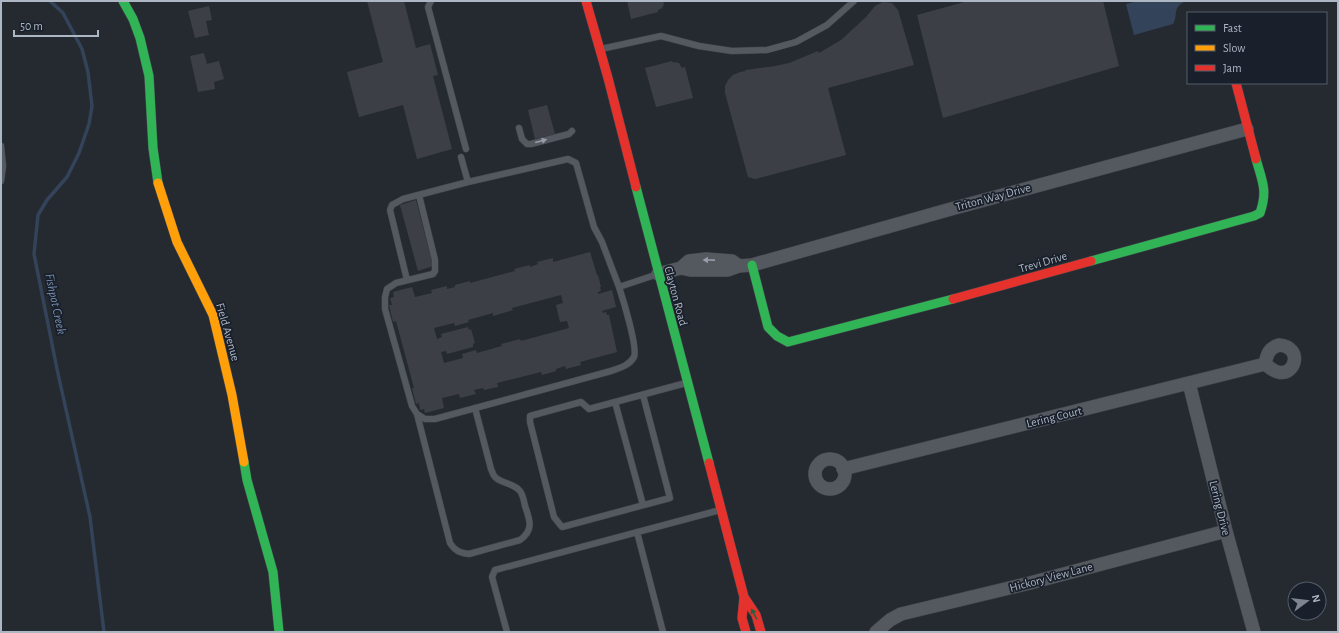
<svg xmlns="http://www.w3.org/2000/svg" width="1339" height="633" font-family="'Alegreya Sans',sans-serif">
<style>
.water{fill:#334359}
.lines{fill:none;stroke-linecap:round;stroke-linejoin:round}
.stream{stroke:#334359;stroke-width:3.5}
.building{fill:#3c4046;fill-rule:evenodd}
.lane-casing{stroke:#42464c;stroke-width:7}
.street-casing{stroke:#42464c;stroke-width:14}
.fast-casing{stroke:#42464c;stroke-width:10}
.slow-casing{stroke:#42464c;stroke-width:10}
.jam-casing{stroke:#42464c;stroke-width:10}
.lane{stroke:#54585f;stroke-width:6}
.street{stroke:#54585f;stroke-width:13}
.fast{stroke:#30b455;stroke-width:9}
.slow{stroke:#ff9f0a;stroke-width:9}
.jam{stroke:#e5322d;stroke-width:9}
.oneway{fill:#979eaa}
.oneway2{fill:#23633e}
.labels{text-anchor:middle;dominant-baseline:central;stroke-width:3.5;stroke-linejoin:round;paint-order:stroke}
.street-label{font-size:12px;fill:#adb6c3;stroke:#19202b}
.water-label{font-size:13px;font-style:italic;fill:#768dab;stroke:#19202b}
</style>
<rect width="100%" height="100%" fill="#252a31"/>
<path class="water" d="M1138,1H1186C1171,8 1179,14 1173,24L1134,35L1126,4Z"/>
<g class="lines">
<path class="stream" d="M50,1L63,13L82,49L88,72L92,106L89,124L79,153L67,177L47,200L38,215L34,254L57,369L90,517L104,632"/>
</g>
<path class="building" d="M367,1H404L416,48L430,44L438,75L433,76L452,149L417,159L403,105L359,117L347,72L383,62Z
M627,1H663L664,4L662,8L658,10V12L631,19Z
M968,1H1103L1119,66L943,118L917,15Z
M883,2L892,3L898,10L914,65L828,88L846,155L755,179L748,177L725,93V86L728,80L733,75L740,72L746,71L745,70L775,66L789,63L818,51L819,53L841,40L866,17L875,6Z
M209,6L212,20L206,21L209,35L195,38L188,11Z
M204,53L207,64L219,61L224,79L214,82L215,89L198,92L190,56Z
M672,61V62L679,63L682,68L685,67L693,98L656,107L645,68Z
M547,105L555,134L535,139L528,110Z
M416,200L433,266L418,271L400,205Z
M590,252L597,275H598L601,287H600L601,291L598,292V294L612,290L616,307L602,311L603,313L606,312L607,315H609L617,352L580,362L581,365L566,369L565,366L556,369V371L542,375L541,372L497,383L498,387L484,390L483,388L474,390L476,394L460,398L459,394L442,398L444,408L425,413L424,409L420,410L419,403L416,404L412,388H414L396,321L393,322L389,305H392L390,298L394,297L393,292L412,287L415,297L432,293L431,290L447,286V289L455,287V285L470,281V283L515,271L514,269L530,265V267L538,264L537,262L553,258V262ZM561,295L563,303L556,305L560,322L567,321L569,328L521,341L520,339L501,344L502,346L477,353L476,350L462,354L463,358L444,363L441,352L446,351L447,354L473,347V344L475,343L471,329L469,330L468,327L441,334L442,337L437,339L434,328L454,323L455,326L469,322L468,320L493,313V316L513,310L512,308Z"/>
<g class="lines">
<defs>
<path id="lane" d="M431,1L428,7L466,149
M601,49L661,36L699,46L732,51L767,50L796,42L827,25L854,1
M519,128L522,139L527,144H531L569,134L572,131
M1,146L3,166L1,181
M468,182L568,159L576,163L594,227L602,242L619,287
M419,195L435,260V271L433,274L396,283L387,289L385,297V309L412,406L417,414L425,419H435L611,371C619,368 629,366 634,357C638,348 623,299 619,287L658,274
M407,280L390,210L392,205L403,199L468,182L461,157
M643,395L670,498L562,527L554,517L530,422V416L581,402L589,409L686,383
M615,402L643,505
M417,414L450,543C455,551 460,553 469,554L520,540C534,530 530,520 525,506C524,501 523,495 520,491C514,483 502,484 495,477C493,475 492,471 491,469L475,408
M637,532L663,632
M507,632L492,577L495,570L720,510"/>
<path id="street" d="M681,268L689,261L706,259L732,261L739,266
M658,274L681,268L690,270H728L739,266L752,265L951,209L1247,129
M1279,345C1304,347 1295,377 1278,372C1273,371 1269,367 1265,364C1267,354 1269,348 1279,345Z
M1189,383L1226,531L1254,632
M815 474a15 15 0 1 1 30 0a15 15 0 1 1-30 0Z
M843,469L1265,364
M876,632L890,620L901,614L1030,583L1226,531"/>
<path id="fast" d="M123,1L133,19L140,38L149,76L153,148L158,183
M636,187L709,463
M1091,261L1254,216L1260,213C1268,190 1262,181 1256,159
M752,265L768,327L777,336L788,342L953,299
M244,462L247,480L273,572L279,632"/>
<path id="slow" d="M158,183L177,242L213,315L232,395L244,462"/>
<path id="jam" d="M586,1L608,78L636,187
M1236,83L1256,159
M953,299L1091,261
M709,463L744,597L742,618L746,632
M744,597L756,615L761,632"/>
</defs>
<use href="#lane" class="lane-casing"/>
<use href="#street" class="street-casing"/>
<use href="#fast" class="fast-casing"/>
<use href="#slow" class="slow-casing"/>
<use href="#jam" class="jam-casing"/>
<use href="#lane" class="lane"/>
<use href="#street" class="street"/>
<use href="#fast" class="fast"/>
<use href="#slow" class="slow"/>
<use href="#jam" class="jam"/>
</g>
<defs><path id="oneway-solid" d="M-6-.8H1V-3.2L6.5 0L1 3.2V.8H-6Z"/></defs>
<g class="oneway">
<use href="#oneway-solid" transform="translate(541 141) rotate(-15)"/>
<use href="#oneway-solid" transform="translate(709 260) rotate(-179)"/>
</g>
<use class="oneway2" href="#oneway-solid" transform="translate(754 614) rotate(-118)"/>
<g class="labels">
<g class="street-label">
<text transform="translate(993 197) rotate(-15)">Triton Way Drive</text>
<text transform="translate(1043 262) rotate(-16)">Trevi Drive</text>
<text transform="translate(676 296) rotate(75)">Clayton Road</text>
<text transform="translate(228 332) rotate(74)">Field Avenue</text>
<text transform="translate(1054 417) rotate(-14)">Lering Court</text>
<text transform="translate(1220 508) rotate(76)">Lering Drive</text>
<text transform="translate(1051 577) rotate(-15)">Hickory View Lane</text>
</g>
<g class="water-label">
<text transform="translate(55 304) rotate(78)">Fishpot Creek</text>
</g>
</g>
<rect width="1339" height="633" fill="none" stroke="#adb6c3" stroke-width="4"/>
<rect x="1187" y="12" width="140" height="72" fill="#19202b" stroke="#545c68"/>
<rect x="1195" y="25" width="20" height="6" fill="#30b455" stroke="#545c68"/>
<text x="1223" y="32" font-size="12" fill="#adb6c3">Fast</text>
<rect x="1195" y="45" width="20" height="6" fill="#ff9f0a" stroke="#545c68"/>
<text x="1223" y="52" font-size="12" fill="#adb6c3">Slow</text>
<rect x="1195" y="65" width="20" height="6" fill="#e5322d" stroke="#545c68"/>
<text x="1223" y="72" font-size="12" fill="#adb6c3">Jam</text>
<g transform="translate(1307 601) rotate(75)"><circle r="19" fill="#19202b" stroke="#545c68"/>
<path d="M0-3L7 15L0 10L-7 15Z" fill="#7d8590"/>
<text y="-6" font-size="11" font-weight="bold" text-anchor="middle" fill="#adb6c3">N</text>
</g>
<path d="M14 30v6h84v-6" fill="none" stroke="#adb6c3" stroke-width="2"/>
<text x="20" y="30" font-size="12" fill="#adb6c3" stroke="#19202b" stroke-width="3" paint-order="stroke">50 m</text>
</svg>
